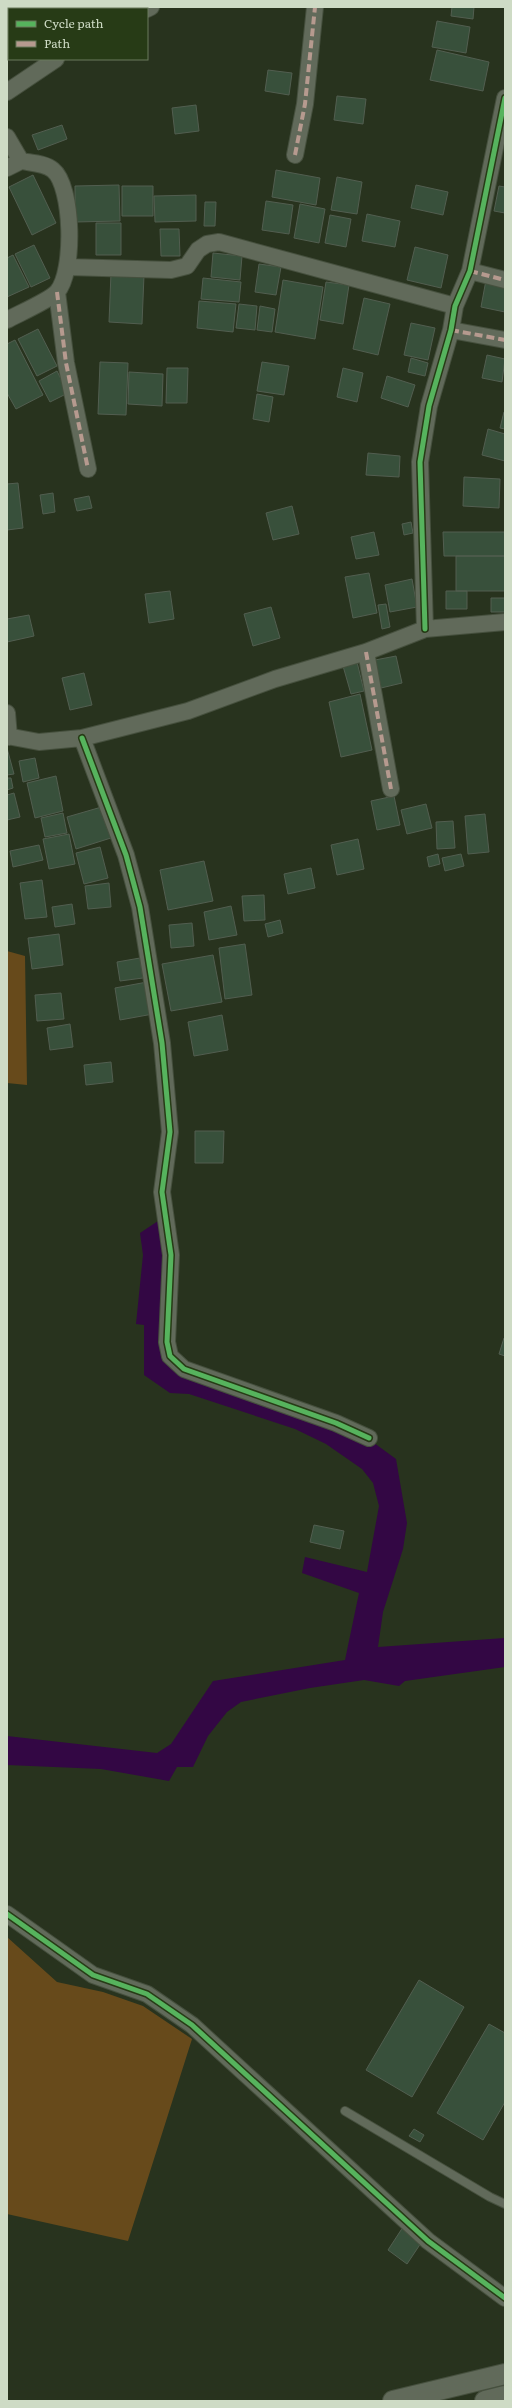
<svg xmlns="http://www.w3.org/2000/svg" width="512" height="2408" font-family="Literata,serif">
<style>
.green{fill:#674a1b}
.water{fill:#330744}
.building{fill:#38503b;stroke:#525e50}
.lines{fill:none;stroke-linecap:round;stroke-linejoin:round}
.service-casing{stroke:#46503e;stroke-width:10}
.minor-casing{stroke:#46503e;stroke-width:18}
.tertiary-casing{stroke:#46503e;stroke-width:22}
.service{stroke:#616a5a;stroke-width:8}
.minor{stroke:#616a5a;stroke-width:16}
.tertiary{stroke:#616a5a;stroke-width:20}
.quiet{stroke:#b69a8f;stroke-width:4;stroke-dasharray:8 4;stroke-linecap:butt}
.cycleway-casing{stroke:#273b16;stroke-width:8}
.cycleway{stroke:#56b35d;stroke-width:5}
</style>
<rect width="100%" height="100%" fill="#28331e"/>
<path class="green" d="M7,951L25,956L27,1085L7,1083Z
M7,1937L57,1982L103,1992L143,2006L192,2039L128,2241L7,2214Z"/>
<path class="water" d="M158,1221L165,1237V1361L370,1440L396,1459L407,1523L403,1549L383,1612L378,1647L505,1638V1667L405,1681L399,1686L364,1680L310,1688L241,1702L227,1712L208,1736L193,1767H177L169,1781L101,1769L7,1765V1736L157,1753L171,1744L213,1681L345,1660L359,1593L302,1573L305,1557L367,1572L379,1506L373,1483L362,1469L326,1444L295,1429L189,1394L170,1393L144,1375V1325L136,1324L143,1255L140,1233Z"/>
<path class="building" d="M7,7H58L54,9H9V34L7,35Z
M79,7H115L80,9Z
M452,7H474L473,19L451,16Z
M437,21L470,27L466,53L432,47Z
M437,50L489,62L483,91L430,80Z
M268,70L292,73L289,95L265,91Z
M337,96L366,99L363,124L334,120Z
M196,105L199,131L175,134L172,108Z
M62,125L67,139L38,150L32,135Z
M276,170L320,178L316,205L272,197Z
M33,175L56,223L32,235L9,187Z
M337,177L362,182L357,214L331,210Z
M119,185L120,221L75,222V186Z
M416,185L448,192L443,215L411,208Z
M122,186H153V216H122Z
M499,186L505,187V213L494,211Z
M196,195V221L155,222L154,196Z
M266,201L293,205L289,234L262,230Z
M205,202H216L215,226H204Z
M300,204L325,209L319,243L294,238Z
M367,214L400,221L395,247L362,241Z
M330,215L351,219L346,247L325,243Z
M96,223H121V255H96Z
M160,229H179L180,256H161Z
M34,245L50,278L31,287L15,254Z
M415,247L448,255L441,288L407,280Z
M213,253L242,256L240,280L211,277Z
M13,255L29,287L7,297V258Z
M259,264L281,267L276,295L255,292Z
M111,273L144,275L142,324L109,322Z
M203,278L241,282L239,302L201,299Z
M283,280L323,287L315,339L275,332Z
M486,280L505,284V312L481,307Z
M326,282L349,285L343,324L320,320Z
M364,298L390,304L378,355L353,349Z
M199,301L236,304L233,332L197,328Z
M239,304L257,306L255,330L236,328Z
M260,306L275,309L272,332L257,330Z
M411,323L435,328L428,360L404,355Z
M38,329L57,366L37,376L18,339Z
M15,340L43,395L16,409L7,393V344Z
M487,355L505,359L502,382L482,378Z
M411,358L428,363L425,376L408,372Z
M100,362L128,363L126,415L98,414Z
M262,362L289,366L284,395L257,391Z
M167,368H188L187,403H166Z
M343,368L363,373L357,402L337,397Z
M57,371L68,393L50,402L39,381Z
M129,372L163,374L162,406L128,404Z
M387,376L415,385L408,407L381,398Z
M257,394L273,397L269,422L253,419Z
M504,412L505,413V429L500,428Z
M488,429L505,434V461L482,455Z
M368,453L400,456L399,477L366,475Z
M464,477L500,479L499,508L463,506Z
M18,483L23,528L7,530V484Z
M53,493L55,512L43,514L40,495Z
M89,496L92,508L77,511L74,499Z
M292,506L299,534L273,540L266,513Z
M411,522L413,533L404,535L402,524Z
M374,532L379,555L356,559L351,537Z
M443,532H505V556H444Z
M456,556H505V591H456Z
M369,573L377,613L353,618L345,577Z
M412,579L417,607L390,612L385,585Z
M170,591L174,619L149,623L145,594Z
M446,591H467V609H446Z
M491,598H505V612H491Z
M386,604L390,627L382,629L378,605Z
M271,607L280,638L253,646L244,614Z
M29,615L34,636L7,642V619Z
M396,656L402,683L381,688L375,660Z
M357,662L364,691L351,694L343,666Z
M84,673L92,705L70,710L62,678Z
M360,694L372,750L341,757L329,702Z
M7,748L14,774L7,775Z
M35,758L39,778L23,782L19,761Z
M56,776L63,811L35,818L27,783Z
M7,778H11L13,788L7,790Z
M14,793L20,817L7,820V795Z
M394,796L400,825L377,830L371,801Z
M426,804L432,828L407,834L401,810Z
M105,806L114,837L76,849L67,817Z
M63,813L67,833L45,837L41,818Z
M485,814L489,852L468,854L465,816Z
M453,821L455,848L437,849L436,822Z
M69,834L75,864L49,869L43,839Z
M358,839L364,869L337,875L331,845Z
M39,845L43,860L13,867L10,851Z
M100,847L108,878L84,884L76,853Z
M438,854L440,864L429,867L427,857Z
M461,854L464,866L445,871L442,858Z
M204,861L213,901L168,910L160,870Z
M311,868L315,888L288,894L284,874Z
M42,880L47,917L25,919L20,883Z
M109,883L111,907L88,909L85,886Z
M264,895L265,920L244,921L242,896Z
M72,904L75,924L55,927L52,907Z
M231,906L237,935L209,940L204,912Z
M280,920L283,933L268,937L265,924Z
M192,923L194,946L171,948L169,925Z
M59,934L63,965L32,969L28,938Z
M245,944L252,995L225,999L219,948Z
M213,955L222,1002L171,1011L162,964Z
M140,958L143,978L120,981L117,962Z
M147,982L153,1014L120,1020L115,988Z
M61,993L64,1019L37,1021L35,995Z
M222,1015L228,1050L194,1056L188,1022Z
M70,1024L73,1047L50,1050L47,1028Z
M111,1062L113,1082L86,1085L84,1065Z
M195,1131H224L223,1163H195Z
M504,1338L505,1339V1356L499,1354Z
M314,1525L344,1531L340,1549L310,1542Z
M419,1980L464,2007L412,2097L366,2070Z
M489,2024L505,2033V2102L483,2140L437,2113Z
M414,2129L424,2135L420,2142L409,2136Z
M403,2227L423,2240L407,2264L388,2250Z"/>
<g class="lines">
<defs>
<path id="service" d="M345,2111L490,2197L505,2204"/>
<path id="minor" d="M147,9L151,7
M7,92L56,59
M7,137L21,161C31,163 45,163 53,170C73,186 75,272 57,292C50,300 18,314 7,320
M295,155L305,104L315,7
M7,168L21,161
M68,267L171,270L187,266L198,250L207,244L219,242L455,306
M470,271L505,280
M57,292L66,363L88,469
M451,330L505,340
M425,629L420,462L429,406L451,330L455,306L470,271L505,98
M366,652L391,789
M7,713L9,737
M7,736L39,742L82,738L188,711L275,679L366,652L425,629L505,622
M82,738L126,855L140,907L162,1043L170,1132L162,1192L171,1255L167,1342L170,1356L184,1369L336,1423L369,1438
M7,1914L93,1975L147,1994L192,2025L428,2241L505,2298"/>
<path id="tertiary" d="M393,2401L505,2374
M485,2401L505,2396"/>
</defs>
<use href="#service" class="service-casing"/>
<use href="#minor" class="minor-casing"/>
<use href="#tertiary" class="tertiary-casing"/>
<use href="#service" class="service"/>
<use href="#minor" class="minor"/>
<use href="#tertiary" class="tertiary"/>
<path class="quiet" d="M295,155L305,104L315,7
M470,271L505,280
M57,292L66,363L88,469
M451,330L505,340
M366,652L391,789"/>
<defs>
<path id="cycleway" d="M425,629L420,462L429,406L451,330L455,306L470,271L505,98
M82,738L126,855L140,907L162,1043L170,1132L162,1192L171,1255L167,1342L170,1356L184,1369L336,1423L369,1438
M7,1914L93,1975L147,1994L192,2025L428,2241L505,2298"/>
</defs>
<use href="#cycleway" class="cycleway-casing"/>
<use href="#cycleway" class="cycleway"/>
</g>
<rect width="512" height="2408" fill="none" stroke="#cedbc5" stroke-width="16"/>
<rect x="8" y="8" width="140" height="52" fill="#273b16" stroke="#6a7b5c"/>
<rect x="16" y="21" width="20" height="6" fill="#56b35d" stroke="#6a7b5c"/>
<text x="44" y="28" font-size="12" fill="#cedbc5">Cycle path</text>
<rect x="16" y="41" width="20" height="6" fill="#b69a8f" stroke="#6a7b5c"/>
<text x="44" y="48" font-size="12" fill="#cedbc5">Path</text>
</svg>
